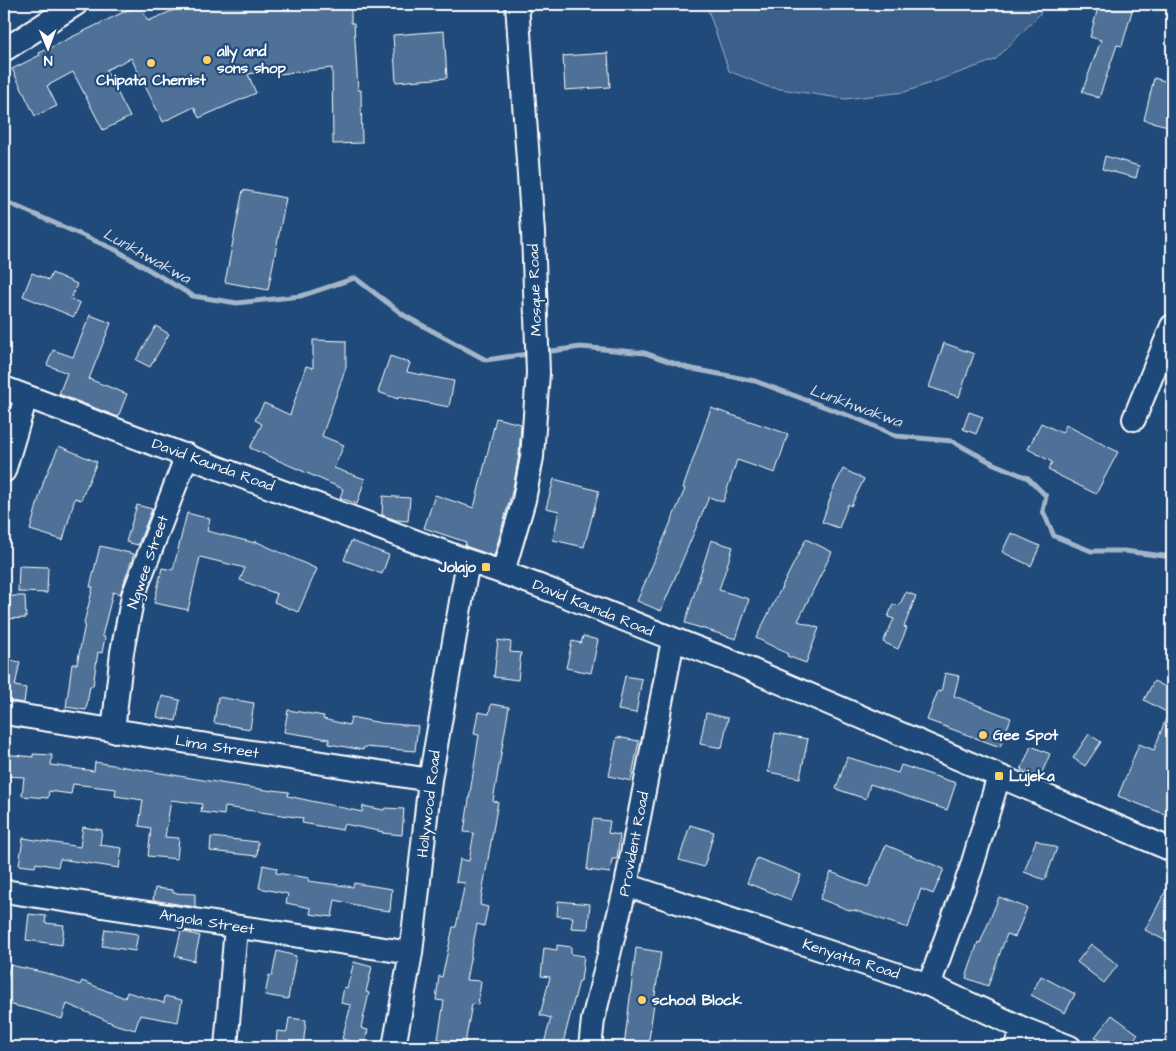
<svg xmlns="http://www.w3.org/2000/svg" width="1176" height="1051" font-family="'Architects Daughter',sans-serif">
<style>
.green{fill:#3c618b;stroke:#9eb0c5}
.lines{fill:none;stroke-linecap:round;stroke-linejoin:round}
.stream{stroke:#a3b5c8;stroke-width:5}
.building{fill:#507197;stroke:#fff}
.minor-casing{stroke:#fff;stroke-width:26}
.minor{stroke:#1f4a7a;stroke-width:22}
.poi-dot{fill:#ffd166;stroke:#1f4a7a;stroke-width:2}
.labels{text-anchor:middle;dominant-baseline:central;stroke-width:4.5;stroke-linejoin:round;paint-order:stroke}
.poi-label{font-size:15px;font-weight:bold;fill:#fff;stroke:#1f4a7a;text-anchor:start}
.street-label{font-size:15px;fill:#fff;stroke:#1f4a7a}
.water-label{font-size:16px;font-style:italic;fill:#d8e0e8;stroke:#1f4a7a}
</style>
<rect width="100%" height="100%" fill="#1f4a7a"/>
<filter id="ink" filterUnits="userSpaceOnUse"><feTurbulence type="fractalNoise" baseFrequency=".02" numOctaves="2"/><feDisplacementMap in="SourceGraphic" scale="10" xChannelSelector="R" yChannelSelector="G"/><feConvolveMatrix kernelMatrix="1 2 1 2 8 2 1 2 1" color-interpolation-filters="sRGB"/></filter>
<g filter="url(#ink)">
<path class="green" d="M706,4H1041L1040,14L995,60L905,92L845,99L768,87L729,71Z"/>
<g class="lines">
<path class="stream" d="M4,201L116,250L193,296L237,303L301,296L355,278L405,316L486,360L527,354
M544,352L581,347L645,353L688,368L755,381L863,421L896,436L952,441L994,464L1028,478L1046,496L1043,511L1054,536L1091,551H1124L1172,557"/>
</g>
<path class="building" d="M140,4L148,21L188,4H351V23H354L358,90H361L362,143L333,144L332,68L279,74L278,70L248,74L256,93L199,118L194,107L163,122L131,58L106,70L130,117L103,130L73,72L47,86L57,106L35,116L12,69L40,55L39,53Z
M1099,4H1134L1122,46L1117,45L1099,98L1082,92L1101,40L1090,37Z
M444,31L447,78L396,82L393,35Z
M608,53L610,87L565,90L563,56Z
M1154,78L1172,83V127L1144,120Z
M1105,156L1139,166L1136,178L1102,169Z
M243,190L286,198L268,290L225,282Z
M32,273L49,280L52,273L77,284L71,299L80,303L74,317L23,296Z
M90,315L111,323L89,379L127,394L118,417L59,394L67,373L47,365L53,350L73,357Z
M156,326L169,334L150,367L136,360Z
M313,340L346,341V367L322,436L344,445L334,468L365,479L357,504L340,498L343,489L250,448L262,424L255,420L264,403L290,415L306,366L313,368Z
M944,343L974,354L959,397L929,387Z
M390,356L410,363L407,372L454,381L449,407L398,397V399L378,392Z
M711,408L788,434L775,473L737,460L723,502L709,497L661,611L637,601L685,489L683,488Z
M969,412L983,417L976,434L963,429Z
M496,418L521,424L519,455L513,488L494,556L465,546L466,542L424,528L435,495L474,508Z
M1041,423L1062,433L1066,425L1118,452L1096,494L1048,470L1052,462L1028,449Z
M59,446L97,462L81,500L75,498L63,540L30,530L44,480Z
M843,469L864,479L851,506L848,504L839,528L822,522L831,496H830Z
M554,479L599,491L584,547L553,540L559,511L546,508Z
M383,496L410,498L408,521L396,520L382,515Z
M137,505L152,509L138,545L126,542Z
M187,513L210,519L207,531L255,543V541L317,569L298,612L274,602L277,594L240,580L245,568L200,557L188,610L154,603L162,568L173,570Z
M1011,533L1040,546L1031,566L1002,552Z
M806,539L832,552L798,621L819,628L806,663L787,656L788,654L756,638Z
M711,540L733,547L719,590L749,599L736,639L685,623Z
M351,541L389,555L382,574L344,560Z
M100,546L134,554L120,594L113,592L102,636L105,637L102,653L98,652L93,686H90L86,710L66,707L72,664H77L85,624L84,623L93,587H90Z
M19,566L48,567L47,593L18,592Z
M906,592L916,596L904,627L907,628L898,649L883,642L894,619L888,617L893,604L899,606Z
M4,596H25L26,618L4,619Z
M583,636L598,640L591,673L566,668L572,641L581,643Z
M498,640L511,642L510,652L521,653L518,680L494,677Z
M4,659L20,662L15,686L26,688L24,703L4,700Z
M945,673L959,676L954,696L1011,718L1000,747L927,720L938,691L941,692Z
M625,676L642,679L636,713L618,710Z
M1154,681L1172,690V817L1118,796L1139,744L1154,750L1168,713L1144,700Z
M162,696L180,700L176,721L157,717Z
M218,697L254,703L250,729L214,723Z
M491,704L509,707L493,801L498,802L480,905L488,907L484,926L477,924L466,980L481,981L478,1005L472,1004L465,1043L438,1039L444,1001L436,1000L439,976L442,977L453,927H456L465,883L456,882L460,859L469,861L474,833L464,832L479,735L474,734L478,712L489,714Z
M288,710L324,716L323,719L349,725L351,717L381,723L418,726L415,751L364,747L363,750L329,744V739L284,732Z
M706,713L728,718L722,748L700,744Z
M775,733L808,739L800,778L768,772Z
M1089,734L1101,742L1085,766L1073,758Z
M617,737L639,741L631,781L609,776Z
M1031,746L1050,754L1040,777L1021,770Z
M4,754L33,757V754L52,755L51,765L94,771L95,762L227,784L273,791V790L289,792L288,796L362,812L363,806L384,810L385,808L404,809L402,835L382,833L383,832L344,824L342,830L302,823L303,818L225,807L224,815L201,812L202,804L171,800L165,837L179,838L177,859L148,856L151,828L139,826L143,800L115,796L116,789L73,784L71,794L49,791L48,798L22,796L24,777L4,776Z
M847,757L898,773L901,765L956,783L947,810L870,784L866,799L836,789Z
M593,819L610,821L608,833L620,835L617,859H612L610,873L587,870Z
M690,825L714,832L704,867L679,860Z
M83,827L102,830L100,845L122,848L119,868L60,859L58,867L36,863L35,867L19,865L23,838L80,847Z
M211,837L258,842L257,856L210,851Z
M1036,840L1057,848L1045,880L1024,872Z
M886,845L944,869L933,894L921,889L908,928L853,910L852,911L820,899L831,872L868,887Z
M757,858L801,875L791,900L747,883Z
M263,865L277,868L276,873L309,878L308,881L353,887L354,883L392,889L390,911L373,909L335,900L332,917L310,914L311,908L286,903L288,894L259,888Z
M1172,879V944L1145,930Z
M155,888L173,890V893L195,894V907L153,900Z
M999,897L1027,908L1015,937L1007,934L988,986L966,978L978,942L980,943Z
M558,901L590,904L588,929L571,928L573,917L557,916Z
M29,914L46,916L45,923L64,925L62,945L26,940Z
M105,929L138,934L135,951L102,946Z
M181,931L200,936L194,961L175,956Z
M1091,944L1118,965L1104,983L1077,962Z
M557,945L571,947V954L584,956L581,981H579L562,1047H543L551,1018L540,1015L550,977L541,976L544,948L557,950Z
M636,948L661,952L648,1047H624Z
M277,951L296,956L288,999L265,995L269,975L272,976Z
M354,962L372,967L366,992L369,993L361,1028L368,1030L364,1045L342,1039L351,1005L341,1003L344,987L347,988Z
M10,965L46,973L80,985L82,981L125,998L127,992L164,1003L165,996L182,1000L178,1022L140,1015L135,1030L117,1025L67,1004L62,1019L37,1011L4,1003V992Z
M1041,976L1075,994L1065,1013L1031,995Z
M1112,1015L1138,1034L1128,1047H1110L1095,1037Z
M289,1018L306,1020L303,1047H276L277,1031L287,1032Z"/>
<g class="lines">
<defs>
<path id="minor" d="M4,50L76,4
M4,388L468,561C556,589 641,628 728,660L1172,850
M1134,419L1172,326
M4,471L26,397
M503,572L524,500L532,457L538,373L533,232L517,4
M4,713L430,780
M113,731L122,652L133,596L187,455
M626,885L929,985L1024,1029L1070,1047
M4,891L411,953
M929,985L971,869L999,776
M226,1047L236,927
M394,1047L411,953L430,780L468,561
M590,1047L593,1020L626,885L673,640
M1015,1047L1024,1029"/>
</defs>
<use href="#minor" class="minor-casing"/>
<use href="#minor" class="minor"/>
</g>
</g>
<g class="poi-dot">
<circle cx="207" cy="60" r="5"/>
<circle cx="151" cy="63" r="5"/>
<rect x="481" y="562" width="10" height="10" rx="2.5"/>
<circle cx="983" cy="735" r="5"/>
<rect x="994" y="771" width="10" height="10" rx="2.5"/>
<circle cx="642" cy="1000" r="5"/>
</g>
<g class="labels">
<g class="poi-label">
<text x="217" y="51">ally and<tspan x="217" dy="17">sons shop</tspan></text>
<text x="151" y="80" text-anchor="middle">Chipata Chemist</text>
<text x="476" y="567" text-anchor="end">Jolajo</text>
<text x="993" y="735">Gee Spot</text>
<text x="1009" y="776">Lujeka</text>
<text x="652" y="1000">school Block</text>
</g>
<g class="street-label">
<text transform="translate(535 290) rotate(-92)">Mosque Road</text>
<text transform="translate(213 465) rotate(20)">David Kaunda Road</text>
<text transform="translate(148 562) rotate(-71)">Ngwee Street</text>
<text transform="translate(593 608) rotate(22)">David Kaunda Road</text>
<text transform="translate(217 747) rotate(9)">Lima Street</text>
<text transform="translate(429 804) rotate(-83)">Hollywood Road</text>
<text transform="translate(634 844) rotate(-79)">Provident Road</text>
<text transform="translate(207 922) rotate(9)">Angola Street</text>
<text transform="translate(851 959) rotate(18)">Kenyatta Road</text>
</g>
<g class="water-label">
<text transform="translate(147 256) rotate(29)">Lunkhwakwa</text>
<text transform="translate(856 406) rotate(20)">Lunkhwakwa</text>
</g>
</g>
<rect width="1176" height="1051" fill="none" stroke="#1f4a7a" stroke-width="20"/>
<rect x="10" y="10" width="1156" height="1031" fill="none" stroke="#fff" stroke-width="2" filter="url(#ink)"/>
<g transform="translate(48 48) rotate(179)" stroke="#1f4a7a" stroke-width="4" paint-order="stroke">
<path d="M0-4L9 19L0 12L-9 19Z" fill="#ffffff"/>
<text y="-8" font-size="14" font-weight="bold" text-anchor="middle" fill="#ffffff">N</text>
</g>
</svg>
